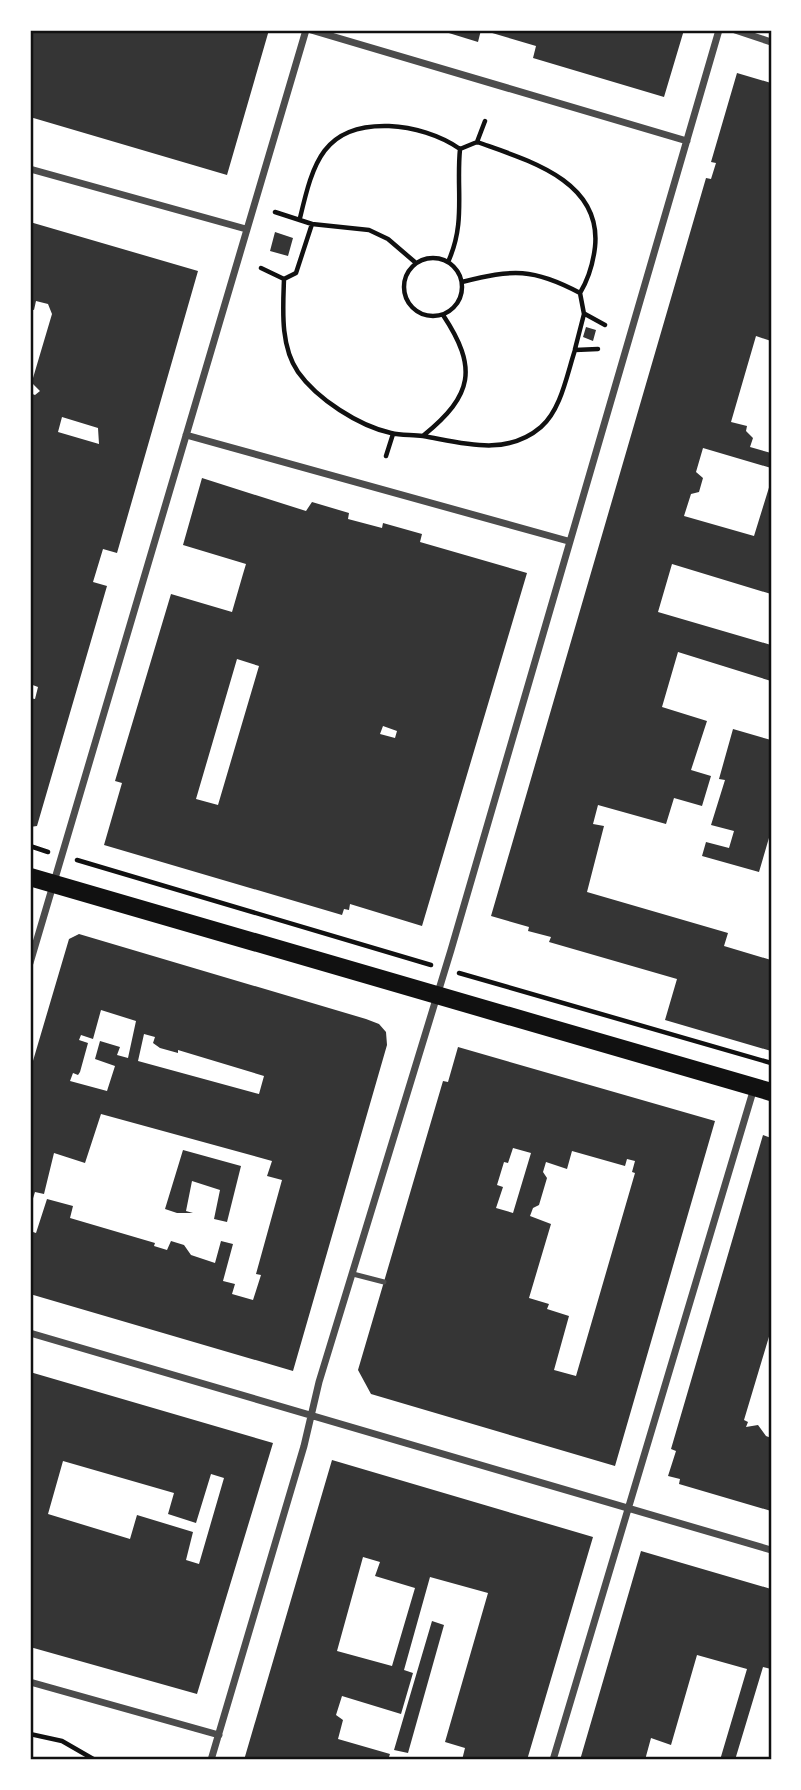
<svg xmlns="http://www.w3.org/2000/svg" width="801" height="1790" font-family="'Public Sans',sans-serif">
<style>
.building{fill:#353535;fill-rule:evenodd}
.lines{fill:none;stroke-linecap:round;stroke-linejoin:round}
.path{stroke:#111;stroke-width:4.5}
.service{stroke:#4c4c4c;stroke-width:5}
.minor{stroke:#4c4c4c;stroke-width:7}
.primary{stroke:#111;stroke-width:18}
.neatline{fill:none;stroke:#111;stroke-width:2.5}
</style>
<rect width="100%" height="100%" fill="#fff"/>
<path class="building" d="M30,30H269L227,175L30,117Z
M439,30H481L478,42Z
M482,30H684L664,97L533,58L536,46Z
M737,73L771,83V341L756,336L731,422L747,426L746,431L753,438L750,447L771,453V468L703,448L696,472L703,478L699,492L691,494L684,516L754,536L771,481V594L672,564L658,612L771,645V681L678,652L662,707L707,721L691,770L711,776L702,806L674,798L666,824L598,805L593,824L604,826L587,892L728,933L724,946L771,960V1051L665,1020L677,979L549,942L551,937L528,931L529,927L491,916L706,178L711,179L716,163L711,162Z
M30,222L198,271L117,553L103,549L93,582L107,586L37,826L30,827V698L35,699L38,687L30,684V393L35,395L40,391L33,384V378L52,314L48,304L36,301L34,310L30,309ZM62,417L98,428L99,444L58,432Z
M275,232L293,238L288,256L270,251Z
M586,327L596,330L593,341L583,337Z
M202,478L306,511L312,502L349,513L348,519L382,528L383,523L422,534L420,542L527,573L422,926L350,904L349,910L344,909L342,915L104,845L122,783L115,781L171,594L232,612L243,574L246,564L183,545ZM237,659L259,666L218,805L196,799ZM383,726L397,731L395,738L380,734Z
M733,729L771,740V831L759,872L702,856L706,842L729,848L734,831L711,825L725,780L719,779Z
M79,934L366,1019L379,1024L386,1032L387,1045L293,1371L30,1294V1231L36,1233L47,1199L73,1206L70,1218L155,1243L154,1246L167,1250L171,1241L184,1245L191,1255L215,1263L221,1241L233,1244L223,1281L235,1284L232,1294L253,1300L261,1275L256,1274L282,1180L267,1176L272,1161L101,1114L85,1163L54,1153L44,1194L35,1192L30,1208V1071L69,939ZM101,1010L136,1021L128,1058L117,1055L120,1047L100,1041L95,1059L115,1066L107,1091L70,1081L73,1073L78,1075L80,1072L88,1043L79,1040L81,1035L93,1039ZM144,1034L155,1037L153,1043L160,1048L178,1053V1050L264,1076L259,1094L138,1061Z
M458,1047L715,1121L615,1466L371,1394L358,1370L443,1081L448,1082ZM513,1148L531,1153L513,1213L496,1208L503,1187L497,1185L504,1162L508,1163ZM572,1151L625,1166L627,1159L635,1161L632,1172L635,1173L576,1376L554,1370L569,1316L547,1309L549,1304L529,1298L551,1224L530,1216L533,1208L539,1205L547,1178L543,1172L546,1162L567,1169Z
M763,1135L771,1138V1330L744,1420L748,1422L746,1427L758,1425L766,1436L771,1438V1511L679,1484L680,1479L668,1476L676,1451L671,1449Z
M183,1150L241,1166L227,1222L214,1219L220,1190L192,1181L186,1211L193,1213H177L165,1209Z
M30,1372L273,1443L197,1694L30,1647ZM63,1461L174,1493L168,1514L196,1523L211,1474L224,1478L199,1564L186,1560L193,1532L137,1515L130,1539L48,1514Z
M332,1460L593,1537L527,1760H462L465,1748L445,1742L488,1593L430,1577L404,1670L413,1673L401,1714L342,1696L336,1715L343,1720L338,1739L390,1754L388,1760H244ZM363,1557L380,1562L375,1576L415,1588L392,1666L337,1651Z
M641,1551L771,1589V1669L763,1667L735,1760H720L747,1669L697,1655L671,1745L651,1738L645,1760H580Z
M432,1621L444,1625L408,1753L394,1750Z"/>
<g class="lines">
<path class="path" d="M477,142C527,160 602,180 595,247C593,264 589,278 580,293L584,314L575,349
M275,212L312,224L369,230L388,239L416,263
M300,218C313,163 323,124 389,126C413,127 440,135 460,149
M312,224L296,273L284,279C283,309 280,346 298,372C317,399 359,426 391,433C402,436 413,434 423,436C463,443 506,457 541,427C561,410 567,374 575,350L598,349
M404 287a29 29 0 1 1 58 0a29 29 0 1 1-58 0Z
M448,262C466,223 456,190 460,149L477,142L485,121
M261,268L284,279
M462,282C513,269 533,268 580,293
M585,314L605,325
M424,435C473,395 478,368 443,315
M386,456L393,434
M30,846L48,852
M77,860L431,965
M459,973L771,1063
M30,1734L62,1741L95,1760"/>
<path class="service" d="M353,1274L384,1282"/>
<path class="minor" d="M311,30L687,141
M735,30L771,42
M30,169L246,229
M186,435L568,541
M30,963L306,30
M30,1333L771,1550
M30,1682L219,1735
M211,1760L304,1446L319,1382L451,950L719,30
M553,1760L754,1088"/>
<path class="primary" d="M30,877L771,1092"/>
</g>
<rect width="801" height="1790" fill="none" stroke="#ffffff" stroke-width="63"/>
<rect x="32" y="32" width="738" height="1726" class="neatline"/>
</svg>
